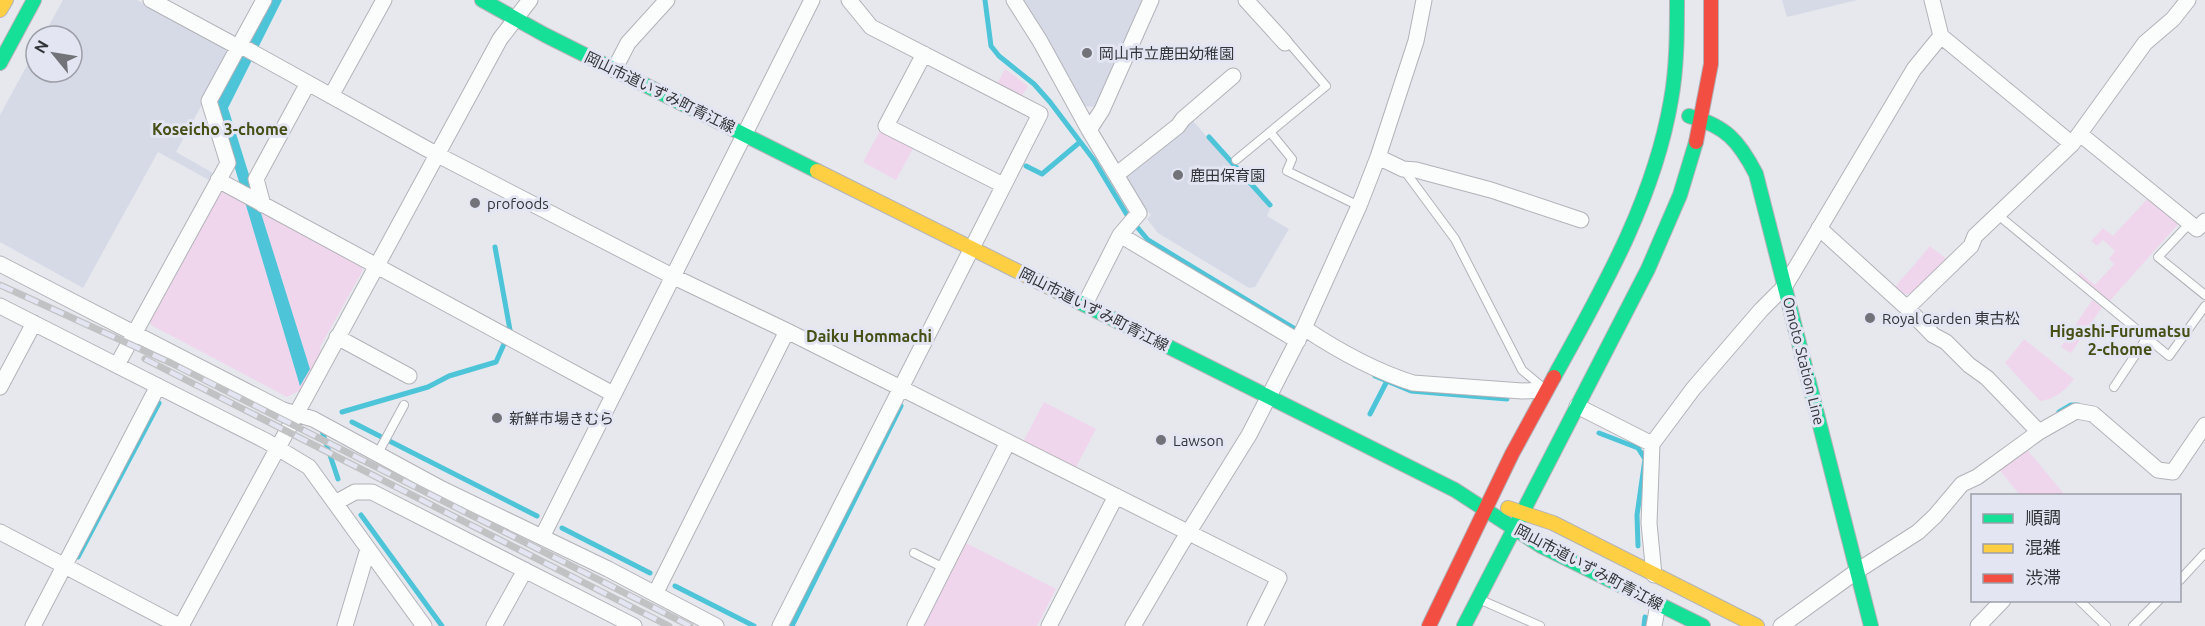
<svg xmlns="http://www.w3.org/2000/svg" width="2205" height="626" font-family="Ubuntu,'Noto Sans JP',sans-serif">
<style>
.built{fill:#d6dae7}
.green{fill:#f0d6ec}
.water{fill:#4dc4d7}
.lines{fill:none;stroke-linecap:round;stroke-linejoin:round}
.stream{stroke:#4dc4d7;stroke-width:5}
.lane-casing{stroke:#b2b3b8;stroke-width:10}
.street-casing{stroke:#b2b3b8;stroke-width:17}
.fast-casing{stroke:#b2b3b8;stroke-width:16}
.slow-casing{stroke:#b2b3b8;stroke-width:16}
.jam-casing{stroke:#b2b3b8;stroke-width:16}
.lane{stroke:#fbfcfc;stroke-width:8}
.street{stroke:#fbfcfc;stroke-width:15}
.fast{stroke:#16e098;stroke-width:14}
.slow{stroke:#ffcf43;stroke-width:14}
.jam{stroke:#f24e42;stroke-width:14}
.rail-casing{stroke:#c1c2c4;stroke-width:7}
.rail{stroke:#e3e6f2;stroke-width:4.5;stroke-dasharray:14;stroke-linecap:butt}
.poi-dot{fill:#727378;stroke:#e3e6f2;stroke-width:2}
.labels{text-anchor:middle;dominant-baseline:central;stroke-width:6;stroke-linejoin:round;paint-order:stroke}
.poi-label{font-size:15px;fill:#333439;stroke:#e3e6f2;text-anchor:start}
.street-label{font-size:15px;fill:#333439;stroke:#e3e6f2}
.neighbourhood-label{font-size:16px;font-weight:bold;fill:#454f16;stroke:#e3e6f2}
</style>
<rect width="100%" height="100%" fill="#e6e8ee"/>
<path class="built" d="M63,0H137L225,48L228,57L176,152L213,173L209,180L158,152L83,288L0,242V115L36,49V72H72V36H43Z
M1023,0H1144L1096,107L1085,106Z
M1782,0H1857L1787,17Z
M1193,121L1270,209L1267,216L1289,229L1255,287L1249,288L1158,233L1147,219L1151,215L1139,199L1131,183L1124,177Z"/>
<path class="green" d="M1005,69L1028,86L1021,97L997,84Z
M881,129L914,147L896,180L863,162Z
M217,187L359,263L363,270L320,347L321,352L299,391L287,397L151,325L149,314Z
M2149,197L2179,223L2108,303L2076,277L2080,272L2095,285L2114,264L2109,259L2115,251L2103,240L2097,246L2091,241L2103,228L2113,236Z
M1930,246L1948,260L1914,294H1903L1895,287Z
M2092,300L2102,307L2071,353L2061,347Z
M2024,339L2074,379C2065,391 2055,399 2040,401L2005,363Z
M1044,402L1096,429L1075,469L1023,442Z
M2024,446L2065,495H2020L1998,468Z
M966,543L1056,589L1037,626H923Z"/>
<path class="water" d="M271,0H282L228,108L310,369L300,386L216,105Z"/>
<g class="lines">
<path class="stream" d="M985,0L991,46L999,56L1034,84L1050,102L1094,160L1127,215L1148,240L1300,332
M1209,137L1270,205
M1026,166L1042,174L1080,142
M495,247L510,330
M1375,376L1411,391L1507,399
M342,412L428,387L449,376L496,362L504,344
M2059,412L2071,405H2078
M1370,414L1387,381
M352,422L537,516
M322,431L338,479
M1599,433L1638,448L1645,459L1637,515L1638,546
M361,515L442,626
M562,528L650,573
M78,557L159,403
M675,586L754,626
M792,626L901,406
M1644,626L1645,617"/>
<defs>
<path id="lane" d="M1270,132L1292,159L1287,171L1359,206
M1236,160L1326,86L1290,44L1285,43
M1404,170L1455,239L1522,370L1546,390
M1998,215L2169,356L2205,306
M2190,223L2158,257L2205,295
M2114,387L2146,339
M378,453L404,405
M914,553L944,568
M2180,580L2205,553
M1481,600L1540,626
M2079,600L2106,626
M2133,626L2159,600"/>
<path id="street" d="M151,0L238,47H243L436,154L672,276L787,331L1279,578L1255,626
M1014,0L1040,41L1089,130L1139,213L1120,235L1298,341
M1246,0L1285,43
M1932,0L1941,36L2072,144
M924,54L886,126L1003,185
M614,70L628,43L667,0
M331,96L384,0
M1089,130L1102,110L1151,0
M2080,134L2197,229L2205,221
M1378,157L1403,169L1416,170L1491,190L1581,220
M1116,175L1178,126L1183,119L1233,76
M218,180L613,394
M263,205L256,179L308,83
M1819,228L1907,308L1933,335L1946,342L1969,365L1987,378L2039,432
M0,264L283,410L313,419L442,489L608,569L716,626
M1085,304L1120,235
M0,306L266,441L309,467L424,626
M1907,308L1971,246L1975,236L2072,144L2145,43L2173,19L2188,0
M1304,328C1337,350 1375,371 1413,383L1522,391L1546,390
M337,337L409,376
M117,365L228,163L209,101L264,0
M0,387L34,323
M1577,406L1652,444
M335,503L355,492H372L634,626
M0,532L179,626
M542,537L812,0
M1654,575L1649,523L1652,444L1693,389L1761,310L1785,286L1914,69L1941,36
M655,594L787,331
M33,626L158,386
M181,626L500,39L530,0
M345,626L368,549
M494,626L525,570
M780,626L1040,114L871,27L849,0
M915,626L1008,442
M1049,626L1116,496
M1133,626L1180,546L1249,435L1304,328L1359,206L1378,157L1416,41L1424,0
M1654,626L1658,604
M1781,626L1857,571L1918,532L1935,516L1962,484L1977,477L2039,432L2076,411L2093,414L2158,470L2173,472L2205,425
M1978,626L2003,600"/>
<path id="fast" d="M482,0L545,35L817,171
M0,63L34,0
M1689,116C1726,126 1739,141 1756,174L1871,626
M1057,291L1455,490L1541,546L1703,626
M1554,377C1602,290 1654,200 1671,100C1677,67 1677,33 1677,0
M1464,626L1648,269L1680,195L1696,142"/>
<path id="slow" d="M0,10L6,0
M817,171L1057,291
M1508,508L1553,523L1757,626"/>
<path id="jam" d="M1696,142L1711,64V0
M1429,626L1512,454L1554,377"/>
</defs>
<use href="#lane" class="lane-casing"/>
<use href="#street" class="street-casing"/>
<use href="#fast" class="fast-casing"/>
<use href="#slow" class="slow-casing"/>
<use href="#jam" class="jam-casing"/>
<use href="#lane" class="lane"/>
<use href="#street" class="street"/>
<use href="#fast" class="fast"/>
<use href="#slow" class="slow"/>
<use href="#jam" class="jam"/>
<defs>
<path id="rail" d="M0,285L171,363L690,626
M145,359L669,626"/>
</defs>
<use href="#rail" class="rail-casing"/>
<use href="#rail" class="rail"/>
</g>
<g class="poi-dot">
<circle cx="1087" cy="53" r="6"/>
<circle cx="1178" cy="175" r="6"/>
<circle cx="475" cy="203" r="6"/>
<circle cx="1870" cy="318" r="6"/>
<circle cx="497" cy="418" r="6"/>
<circle cx="1161" cy="440" r="6"/>
</g>
<g class="labels">
<g class="poi-label">
<text x="1099" y="53">岡山市立鹿田幼稚園</text>
<text x="1190" y="175">鹿田保育園</text>
<text x="487" y="203">profoods</text>
<text x="1882" y="318">Royal Garden 東古松</text>
<text x="509" y="418">新鮮市場きむら</text>
<text x="1173" y="440">Lawson</text>
</g>
<g class="street-label">
<text transform="translate(660 92) rotate(26)">岡山市道いずみ町青江線</text>
<text transform="translate(1094 309) rotate(27)">岡山市道いずみ町青江線</text>
<text transform="translate(1804 361) rotate(76)">Omoto Station Line</text>
<text transform="translate(1589 567) rotate(28)">岡山市道いずみ町青江線</text>
</g>
<g class="neighbourhood-label">
<text x="220" y="129">Koseicho 3-chome</text>
<text x="2120" y="331">Higashi-Furumatsu<tspan x="2120" dy="18">2-chome</tspan></text>
<text x="869" y="336">Daiku Hommachi</text>
</g>
</g>
<rect x="1971" y="494" width="210" height="108" fill="#e3e6f2" stroke="#9d9fa8" stroke-width="1.5"/>
<rect x="1983" y="514" width="30" height="9" fill="#16e098" stroke="#9d9fa8" stroke-width="1.5"/>
<text x="2025" y="524" font-size="18" fill="#333439">順調</text>
<rect x="1983" y="544" width="30" height="9" fill="#ffcf43" stroke="#9d9fa8" stroke-width="1.5"/>
<text x="2025" y="554" font-size="18" fill="#333439">混雑</text>
<rect x="1983" y="574" width="30" height="9" fill="#f24e42" stroke="#9d9fa8" stroke-width="1.5"/>
<text x="2025" y="584" font-size="18" fill="#333439">渋滞</text>
<g transform="translate(54 54) rotate(300)"><circle r="28" fill="#e3e6f2" stroke="#9d9fa8" stroke-width="1.5"/>
<path d="M0-4.5L10 22L0 15L-10 22Z" fill="#727378"/>
<text y="-9" font-size="16" font-weight="bold" text-anchor="middle" fill="#333439">N</text>
</g>
</svg>
